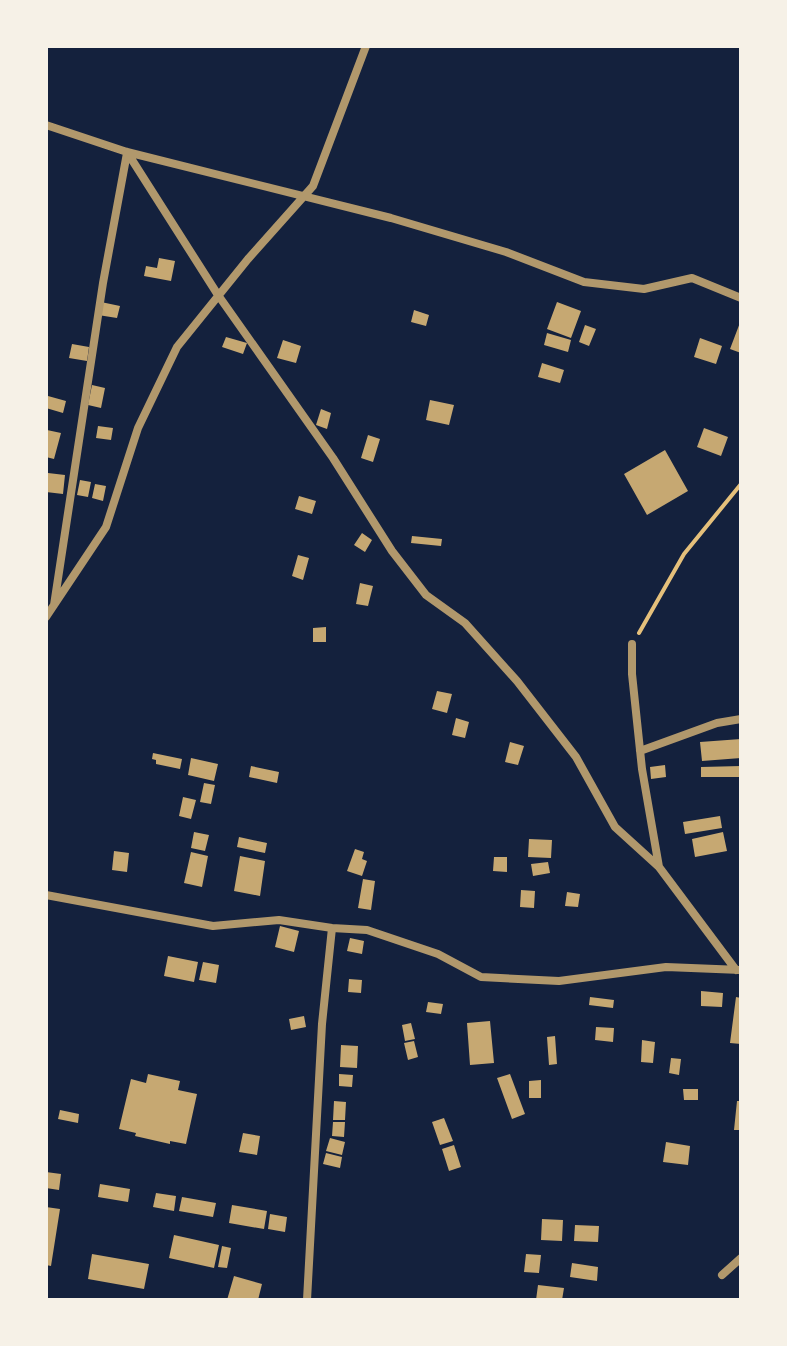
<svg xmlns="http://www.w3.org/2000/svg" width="787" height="1346" font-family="Manrope,sans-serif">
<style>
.building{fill:#c6a872}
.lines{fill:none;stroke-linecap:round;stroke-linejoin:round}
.path{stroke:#e5c07b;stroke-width:4}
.minor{stroke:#b1986c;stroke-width:8}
</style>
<rect width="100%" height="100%" fill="#14213d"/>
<path class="building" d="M159,258L175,261L171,281L144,276L146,266L157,268Z
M101,302L120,306L117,318L98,315Z
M557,302L581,311L571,338L547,329Z
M414,310L429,315L426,326L411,322Z
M741,320V353L730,349Z
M585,325L596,329L589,346L579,342Z
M547,333L571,340L568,352L544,345Z
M226,337L247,343L243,354L222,347Z
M700,338L722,346L716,364L694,357Z
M283,340L301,346L296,363L277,358Z
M72,344L89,347L87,361L69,358Z
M542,363L564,370L560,383L538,377Z
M92,385L105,388L101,408L88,405Z
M48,396L66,401L63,413L46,408Z
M430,400L454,405L449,425L426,420Z
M321,409L331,413L327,429L316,425Z
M98,426L113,428L111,440L96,438Z
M704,428L728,437L721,456L697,447Z
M47,430L61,433L54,459L46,457Z
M368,435L380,439L373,462L361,458Z
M665,450L688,491L647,515L624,474Z
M48,473L65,475L63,494L46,492Z
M80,480L91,482L88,497L77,495Z
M95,484L106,486L103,501L92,498Z
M299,496L316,501L312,514L295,509Z
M362,533L372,540L365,552L354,545Z
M412,536L442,539L441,546L411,543Z
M298,555L309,558L303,580L292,576Z
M360,583L373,586L368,606L356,604Z
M326,627V642H313V628Z
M437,691L452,694L447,713L432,709Z
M456,718L469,722L465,738L452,735Z
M741,739V758L702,761L700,742Z
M510,742L524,746L518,765L505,762Z
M153,753L182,759L180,769L156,764V760L152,759Z
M191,758L218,764L214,781L188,775Z
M665,765L666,777L651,779L650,767Z
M251,766L279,772L277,783L249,777Z
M741,766V777H701V767Z
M204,783L215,785L211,804L200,802Z
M183,797L196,800L191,819L179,816Z
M720,816L722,828L685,834L683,822Z
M194,832L209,835L205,851L191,848Z
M723,832L727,851L695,857L692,839Z
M239,837L267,843L265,853L237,847Z
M529,839L552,840L551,858L528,857Z
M355,849L364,852L362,859L367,861L362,876L347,871Z
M114,851L129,853L127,872L112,870Z
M191,852L208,856L202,887L184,883Z
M240,856L265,861L260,896L234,891Z
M494,857H507V872L493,871Z
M548,862L550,873L533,876L531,864Z
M363,879L375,881L371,910L358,908Z
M521,890L535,891L534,908L520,907Z
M567,892L580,894L578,907L565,906Z
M280,926L299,931L294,952L275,947Z
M350,938L364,941L362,954L347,951Z
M168,956L198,962L194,982L164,976Z
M203,962L219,965L216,983L199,980Z
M349,979L362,980L361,993L348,992Z
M701,991L723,993L722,1007L701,1006Z
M590,997L614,1000L613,1008L589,1005Z
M736,997L741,998V1044L730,1043Z
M428,1002L443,1004L441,1014L426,1012Z
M304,1016L306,1027L291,1030L289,1019Z
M490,1021L494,1063L470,1065L467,1023Z
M411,1023L415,1039L405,1041L402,1025Z
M596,1027L614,1028L613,1042L595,1040Z
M555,1036L557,1064L549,1065L547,1037Z
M642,1040L655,1042L653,1063L641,1062Z
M414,1041L418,1057L408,1060L404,1043Z
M341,1045L358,1046L357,1068L340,1067Z
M671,1058L681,1059L679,1075L669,1073Z
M148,1074L180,1081L178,1090L197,1094L186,1144L170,1141V1144L135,1136L136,1133L119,1129L131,1079L146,1083Z
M339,1074L353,1075L352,1087L339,1086Z
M510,1074L525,1114L512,1119L497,1078Z
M541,1080V1098H529V1081Z
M683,1089H698V1100H684Z
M334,1101L346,1102L345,1120H333Z
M737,1101H741V1130H734Z
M60,1110L79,1114L78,1123L58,1119Z
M444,1118L453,1141L440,1145L432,1122Z
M333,1122H345L344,1137L332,1136Z
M243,1133L260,1136L257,1155L239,1152Z
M330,1138L345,1142L342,1155L326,1151Z
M666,1142L690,1146L688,1165L663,1162Z
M454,1145L461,1167L449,1171L442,1149Z
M326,1153L342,1157L340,1168L323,1164Z
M46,1172L61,1174L59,1190L46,1188Z
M100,1184L130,1189L128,1202L98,1197Z
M156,1193L176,1196L174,1211L153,1207Z
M182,1197L216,1203L213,1217L179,1211Z
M232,1205L267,1211L264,1229L229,1223Z
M46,1207L60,1209L51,1266L46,1265Z
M270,1214L287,1217L285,1232L268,1229Z
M542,1219L563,1220L562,1241L541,1240Z
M575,1225L599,1226L598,1242L574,1241Z
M174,1235L219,1245L214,1268L169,1258Z
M222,1246L231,1248L227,1268L218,1267Z
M92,1254L149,1264L144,1289L88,1279Z
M526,1254L541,1255L539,1273L524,1272Z
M572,1263L598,1267L597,1281L570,1277Z
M234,1276L262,1284L258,1300H227Z
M538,1285L564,1288L562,1300H536Z"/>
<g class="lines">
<path class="path" d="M639,633L684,554L741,484"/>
<path class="minor" d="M46,125L127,152L391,218L506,252L584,282L644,289L692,278L741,298
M127,152L218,295L333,458L392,551L426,595L465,623L517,681L576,757L615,827L659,867
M54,605L106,527L138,428L177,347L248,259L313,186L366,46
M46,617L54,605L103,283L127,153
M632,644V674L642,769L659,867L736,970
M640,751L717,723L741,719
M46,895L213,926L279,920L332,928L367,930L438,954L481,977L559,981L666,967L741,970
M722,1275L741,1258
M307,1300L322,1024L332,928"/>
</g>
<rect width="787" height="1346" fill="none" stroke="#f6f1e7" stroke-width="96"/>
</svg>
